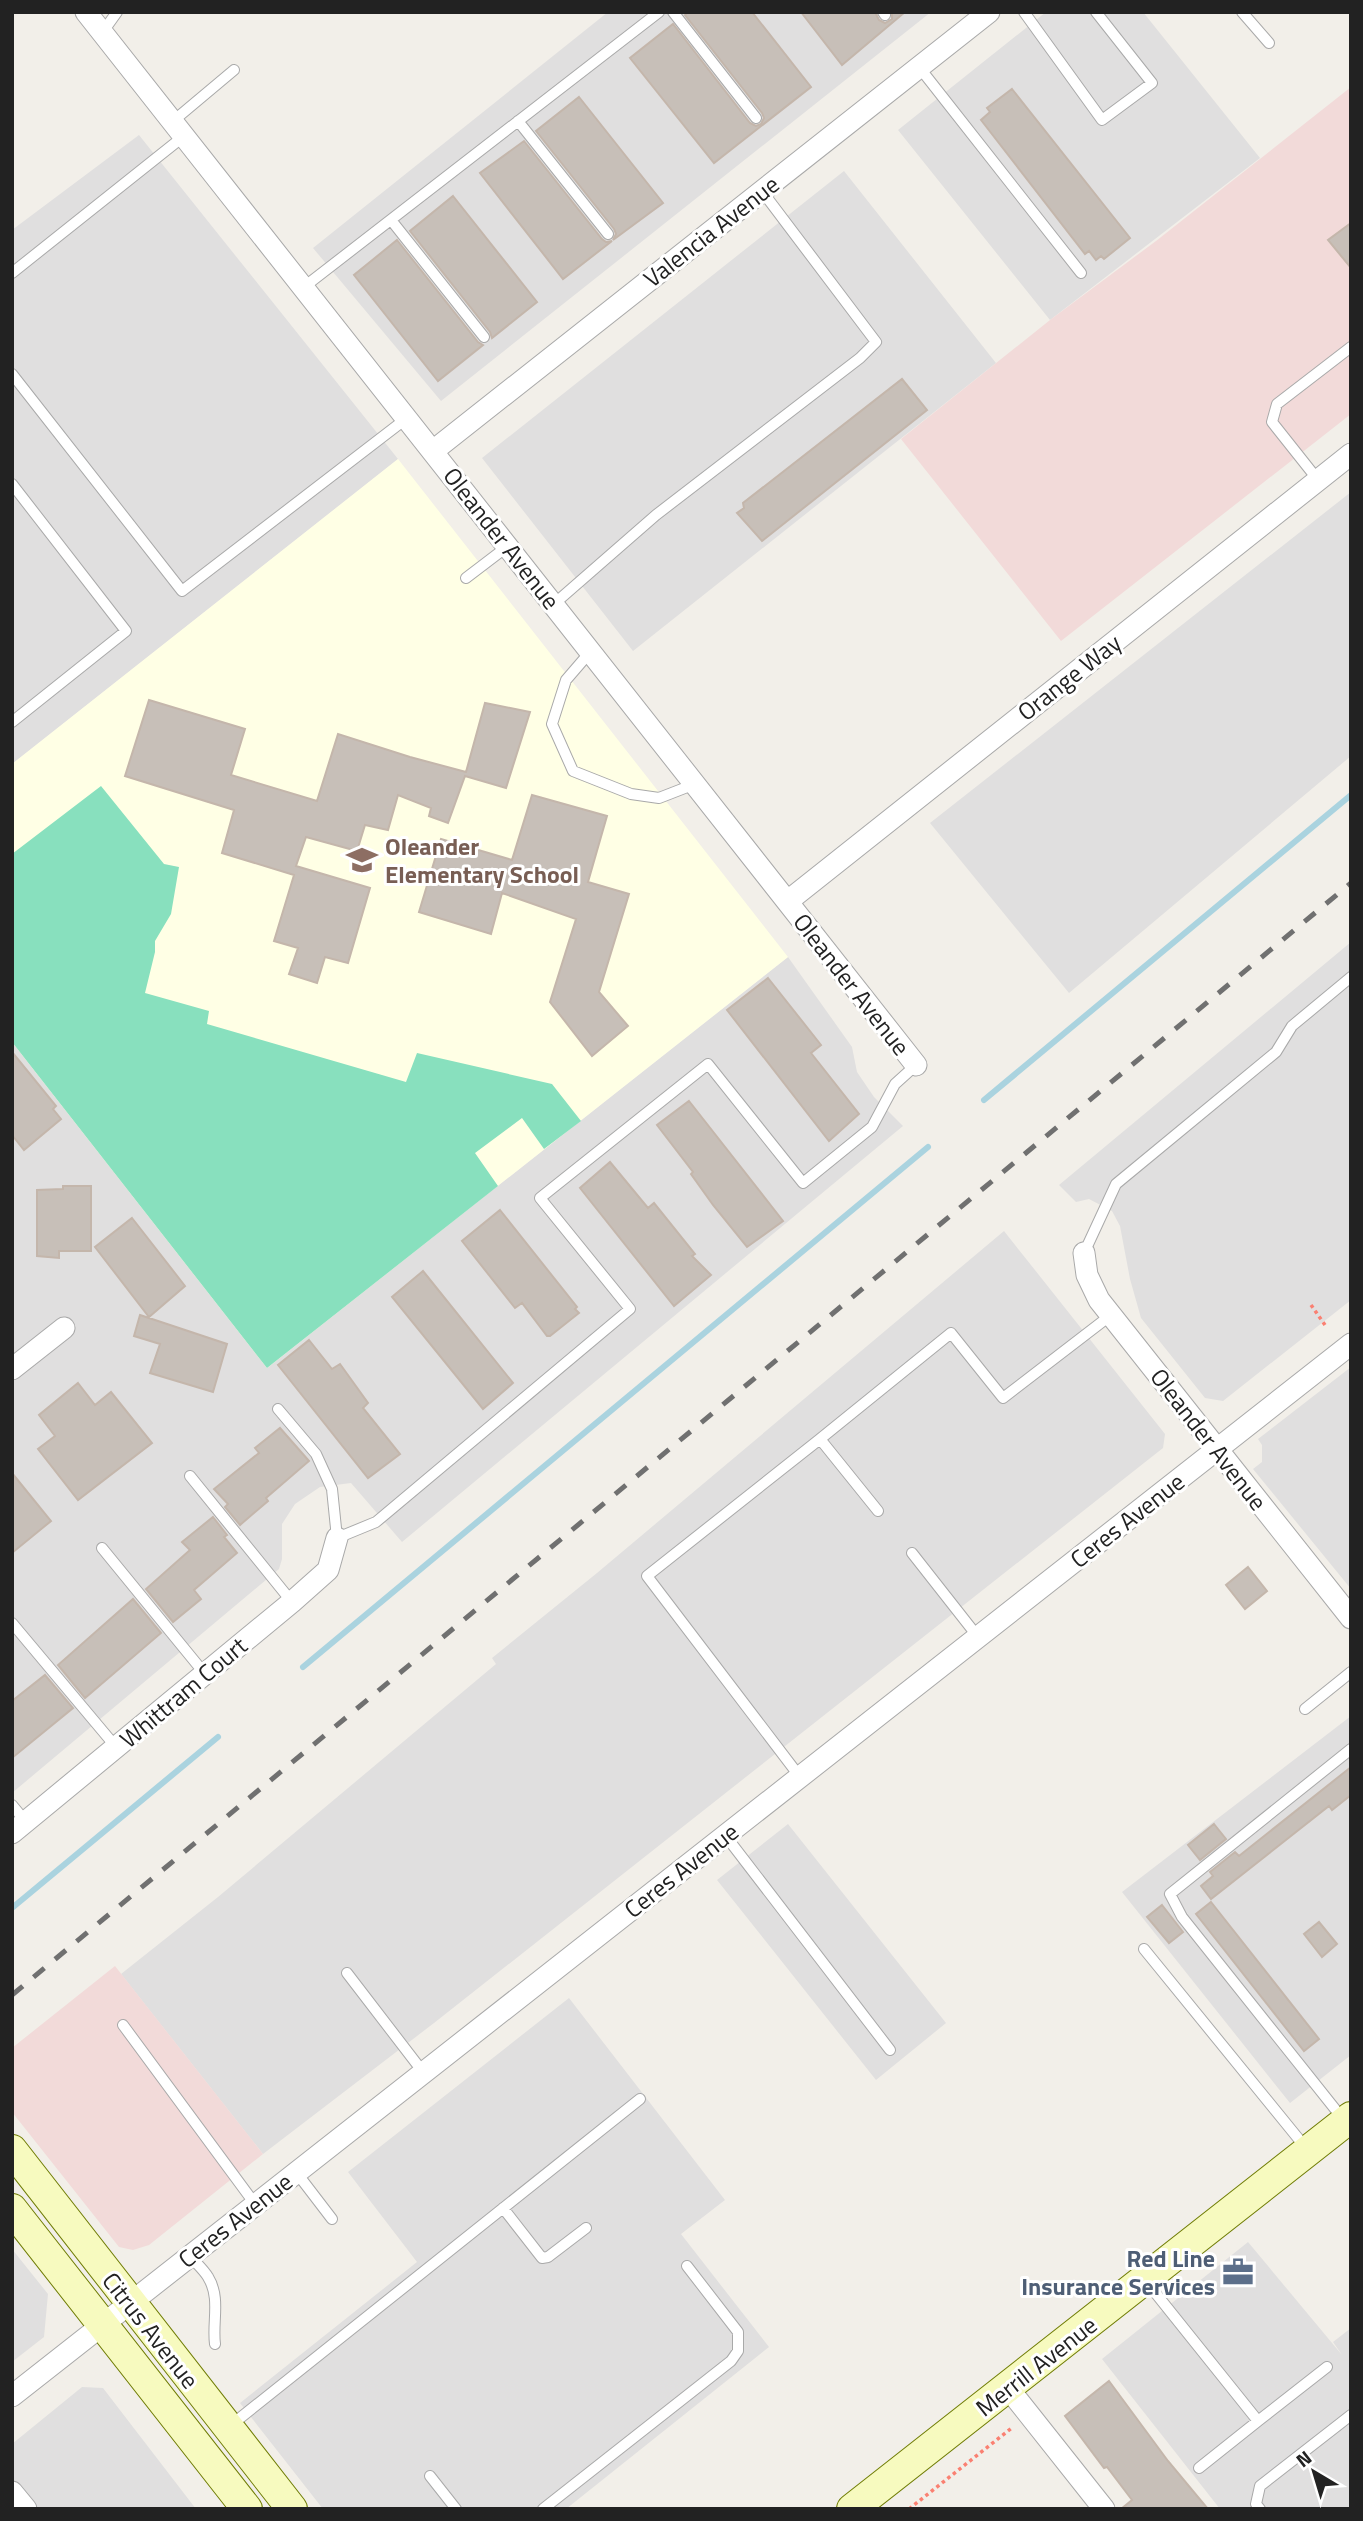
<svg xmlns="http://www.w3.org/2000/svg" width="1363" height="2521" font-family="'Titillium Web',sans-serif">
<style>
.residential{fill:#e0dfdf}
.commercial{fill:#f2dad9}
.education{fill:#ffffe5}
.pitch{fill:#88e0be}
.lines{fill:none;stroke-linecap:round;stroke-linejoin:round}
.stream{stroke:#aad3df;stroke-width:6}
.building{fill:#c7bfb8;stroke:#c4b6ab;stroke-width:2}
.lane-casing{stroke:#a9a9a9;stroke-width:12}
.street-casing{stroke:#a9a9a9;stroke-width:23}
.secondary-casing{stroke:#707d05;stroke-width:32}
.path{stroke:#fa8072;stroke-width:3.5;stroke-dasharray:3.5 3.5;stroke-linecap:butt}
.lane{stroke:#fff;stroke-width:10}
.street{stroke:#fff;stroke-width:21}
.secondary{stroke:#f7fabf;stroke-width:30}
.rail{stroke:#707070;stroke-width:5;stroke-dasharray:14 14;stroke-linecap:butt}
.labels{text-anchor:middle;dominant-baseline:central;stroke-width:6;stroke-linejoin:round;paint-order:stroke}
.street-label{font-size:24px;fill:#222;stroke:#fff}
.education-label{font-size:24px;font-weight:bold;fill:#785e54;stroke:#fff;text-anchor:start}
.service-label{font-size:24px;font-weight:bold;fill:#4e5e75;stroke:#fff;text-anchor:end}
</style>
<rect width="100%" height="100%" fill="#f2efe9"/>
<path class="residential" d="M608,12H931L441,401L313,248Z
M1046,12H1143L1260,158L1050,320L898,130Z
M139,135L398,459L12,764V230Z
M844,171L996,363L633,651L482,458Z
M1351,492V756L1069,993L930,823Z
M1351,942V1300L1223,1401L1205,1398L1141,1318L1130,1279L1120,1226L1112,1211L1089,1199L1076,1202L1059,1185Z
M788,957L852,1047L857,1072L874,1097L903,1126L402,1542L351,1483L320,1487L295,1504L282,1524V1559L279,1569L12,1793V1042L267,1368Z
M1004,1231L1165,1434L1163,1448L434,2023L263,2154L121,1974L218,1897L496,1664L492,1658L597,1573Z
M1351,1367V1589L1253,1469L1262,1462V1445L1258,1439Z
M1351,1716V2055L1290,2103L1122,1892Z
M788,1824L946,2023L876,2080L717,1880Z
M569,1998L725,2200L681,2234L769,2347L566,2509H323L240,2403L417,2262L348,2172Z
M1248,2242L1342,2355L1333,2342L1351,2328V2509H1220L1102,2359Z
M12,2249L48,2294L44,2337L12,2362Z
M82,2387L103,2388L196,2509H12V2444Z"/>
<path class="commercial" d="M1351,87V414L1061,641L901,439L1050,320L1156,241Z
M115,1966L263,2154L149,2245L133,2250L119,2247L12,2112V2048Z"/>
<path class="education" d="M398,459L788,957L267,1368L12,1042V764Z"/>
<path class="pitch" d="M101,786L164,864L179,867L171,914L155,941V952L145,993L209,1011L207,1024L406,1082L417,1053L552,1084L581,1121L544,1149L522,1118L475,1153L498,1186L267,1368L12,1042V854Z"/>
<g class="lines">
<path class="stream" d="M984,1100L1351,795
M303,1667L928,1147
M12,1908L218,1737"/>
</g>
<path class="building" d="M688,12H752L811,87L714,163L630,58L673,24L750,123L756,126L761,124L764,118L762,113L685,15Z
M801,12H875L879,20L885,23L892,19V12H905L842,65Z
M1012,89L1130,238L1104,259L1101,256L1096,260L1089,251L1085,254L981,120L990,112L987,108Z
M579,97L663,203L613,240L616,234L614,229L536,131Z
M524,141L602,239L606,242L612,241L563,279L480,173Z
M453,196L537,302L492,338L490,332L410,231Z
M1351,223V268L1328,240Z
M397,240L478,342L483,345L438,381L354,275Z
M902,379L927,410L762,541L737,513L744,508L743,503Z
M149,700L245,729L231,775L317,801L338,734L410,757L466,772L485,703L530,712L506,788L465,776L448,823L429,816L431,808L398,795L388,830L365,825L357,851L306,837L296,866L370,888L348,963L325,957L317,983L289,974L298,948L274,941L294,875L222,853L234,810L125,776Z
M532,795L607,816L588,882L629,894L599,992L628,1026L592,1056L550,1002L576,919L502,893L491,934L419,912L441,839L512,860Z
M768,978L821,1045L811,1053L859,1114L829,1141L727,1010Z
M12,1052L56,1106L53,1109L61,1119L24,1150L12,1135Z
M689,1101L783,1221L747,1247L713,1205L691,1174L693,1172L657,1125Z
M610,1162L648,1208L654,1203L695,1254L692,1256L711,1275L674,1306L580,1188Z
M63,1186H91V1251H59V1258L37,1256V1190L63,1189Z
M500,1210L577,1307L575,1309L579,1313L550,1336H547L522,1303L515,1308L462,1241Z
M132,1218L185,1286L149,1317L95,1247Z
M423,1271L513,1383L483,1409L392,1297Z
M140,1315L227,1344L213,1392L150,1373L160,1344L134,1336Z
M309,1340L332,1369L340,1364L368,1403L363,1408L400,1454L368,1478L278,1365Z
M78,1383L95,1405L111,1392L152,1443L78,1500L38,1449L55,1436L39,1415Z
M280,1428L309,1461L266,1498L268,1501L240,1525L225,1507L228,1504L214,1489L259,1453L255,1448Z
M12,1473L51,1521L12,1553Z
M213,1517L227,1535L224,1537L237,1553L194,1590L201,1599L173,1622L146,1589L190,1550L182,1542Z
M1248,1567L1267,1591L1245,1609L1226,1585Z
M133,1599L161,1633L85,1698L58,1665Z
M45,1675L73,1708L12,1758V1701Z
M1351,1767V1795L1332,1810L1329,1806L1211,1899L1201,1886L1213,1876L1210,1872L1235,1852L1239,1856Z
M1214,1824L1226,1839L1200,1860L1188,1845Z
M1211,1902L1319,2039L1304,2051L1196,1914Z
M1162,1905L1183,1932L1169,1943L1147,1917Z
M1319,1922L1337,1944L1322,1957L1304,1934Z
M1109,2381L1168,2461L1208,2509H1121L1132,2500L1107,2467L1104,2468L1065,2416Z"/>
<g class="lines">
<defs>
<path id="lane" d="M673,12L756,118
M883,12L885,15
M1024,12L1102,120L1152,83L1096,12
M1242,12L1269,43
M102,33L117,12
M919,67L1081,273
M518,121L608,234
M172,122L234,70
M391,220L484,337
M12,273L184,136
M304,287L659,12
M12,374L182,591L407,418
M1318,480L1272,422L1277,404L1351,347
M12,484L126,631L12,722
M466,578L508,546
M554,604L656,515L860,358L876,342L762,191
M591,651L566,680L552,724L573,771L631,794L659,798L695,784
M1084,1253L1116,1184L1276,1052L1292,1026L1351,977
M278,1409L316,1454L332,1489L337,1538L376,1522L630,1309L540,1198L708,1064L803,1183L872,1127L895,1084L916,1065
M190,1476L292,1602
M878,1511L820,1439L951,1333L1003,1398L1111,1315
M102,1548L205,1674
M912,1553L978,1637
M12,1623L116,1747
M1305,1709L1351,1672
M800,1777L647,1576L820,1439
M12,1805L26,1822
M725,1835L890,2050
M1144,1949L1306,2148
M347,1973L423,2072
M123,2025L255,2204
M1343,2119L1182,1917L1170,1894L1351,1749
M296,2172L332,2219
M503,2208L542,2258L548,2257L586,2228
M190,2256C196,2263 204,2270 208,2277C221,2298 212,2322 215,2344
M1145,2280L1258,2421L1327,2367
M230,2426L640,2099
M1199,2468L1258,2421
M430,2476L456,2509
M543,2509L731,2361L738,2351V2332L687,2266
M1260,2509L1256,2504L1260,2486L1351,2415"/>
<path id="street" d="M86,12L916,1065
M433,451L989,12
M788,901L1351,454
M1084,1253L1087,1275L1099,1300L1351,1618
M12,1369L64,1328
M12,1833L292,1602L328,1570L337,1538
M1008,2388L1104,2509
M12,2396L1351,1344
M12,2492L26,2509"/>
<path id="secondary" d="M12,2150L292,2509
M12,2209L247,2509
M852,2509L1351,2117"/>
</defs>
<use href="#lane" class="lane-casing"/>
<use href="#street" class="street-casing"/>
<use href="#secondary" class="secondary-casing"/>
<path class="path" d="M1311,1305L1325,1325
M909,2509L1013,2427"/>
<use href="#lane" class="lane"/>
<use href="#street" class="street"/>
<use href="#secondary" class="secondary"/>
<path class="rail" d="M12,1995L1351,883"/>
</g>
<defs>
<symbol id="school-bare" viewBox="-9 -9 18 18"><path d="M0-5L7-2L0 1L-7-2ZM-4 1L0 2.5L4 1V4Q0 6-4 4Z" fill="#8d6e63" stroke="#fff" stroke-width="2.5" paint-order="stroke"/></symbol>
<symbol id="office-bare" viewBox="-9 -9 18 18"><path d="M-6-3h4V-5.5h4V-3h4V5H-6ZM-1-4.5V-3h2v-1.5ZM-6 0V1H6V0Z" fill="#5c6f8a" stroke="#fff" stroke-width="2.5" paint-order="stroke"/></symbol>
</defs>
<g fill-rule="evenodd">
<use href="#school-bare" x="340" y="838" width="44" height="44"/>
<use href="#office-bare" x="1216" y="2250" width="44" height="44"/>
</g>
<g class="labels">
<g class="street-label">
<text transform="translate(711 231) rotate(-38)">Valencia Avenue</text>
<text transform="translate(502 538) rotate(52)">Oleander Avenue</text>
<text transform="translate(1069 677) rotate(-38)">Orange Way</text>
<text transform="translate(852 984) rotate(52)">Oleander Avenue</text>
<text transform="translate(1209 1439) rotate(52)">Oleander Avenue</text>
<text transform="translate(1127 1520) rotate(-38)">Ceres Avenue</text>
<text transform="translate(183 1692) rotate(-40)">Whittram Court</text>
<text transform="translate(681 1870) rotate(-38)">Ceres Avenue</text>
<text transform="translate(235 2220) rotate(-38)">Ceres Avenue</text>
<text transform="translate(151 2330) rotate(52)">Citrus Avenue</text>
<text transform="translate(1036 2366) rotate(-38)">Merrill Avenue</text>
</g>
<g class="education-label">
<text x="385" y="846">Oleander<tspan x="385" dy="28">Elementary School</tspan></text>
</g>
<g class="service-label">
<text x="1215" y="2258">Red Line<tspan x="1215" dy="28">Insurance Services</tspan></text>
</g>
</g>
<rect width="1363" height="2521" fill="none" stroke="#222222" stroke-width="28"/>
<g transform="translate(1314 2472) rotate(322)" stroke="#ffffff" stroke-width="5" paint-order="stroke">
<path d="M0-5L12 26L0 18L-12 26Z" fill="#222222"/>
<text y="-10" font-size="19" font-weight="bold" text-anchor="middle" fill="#222222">N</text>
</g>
</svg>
